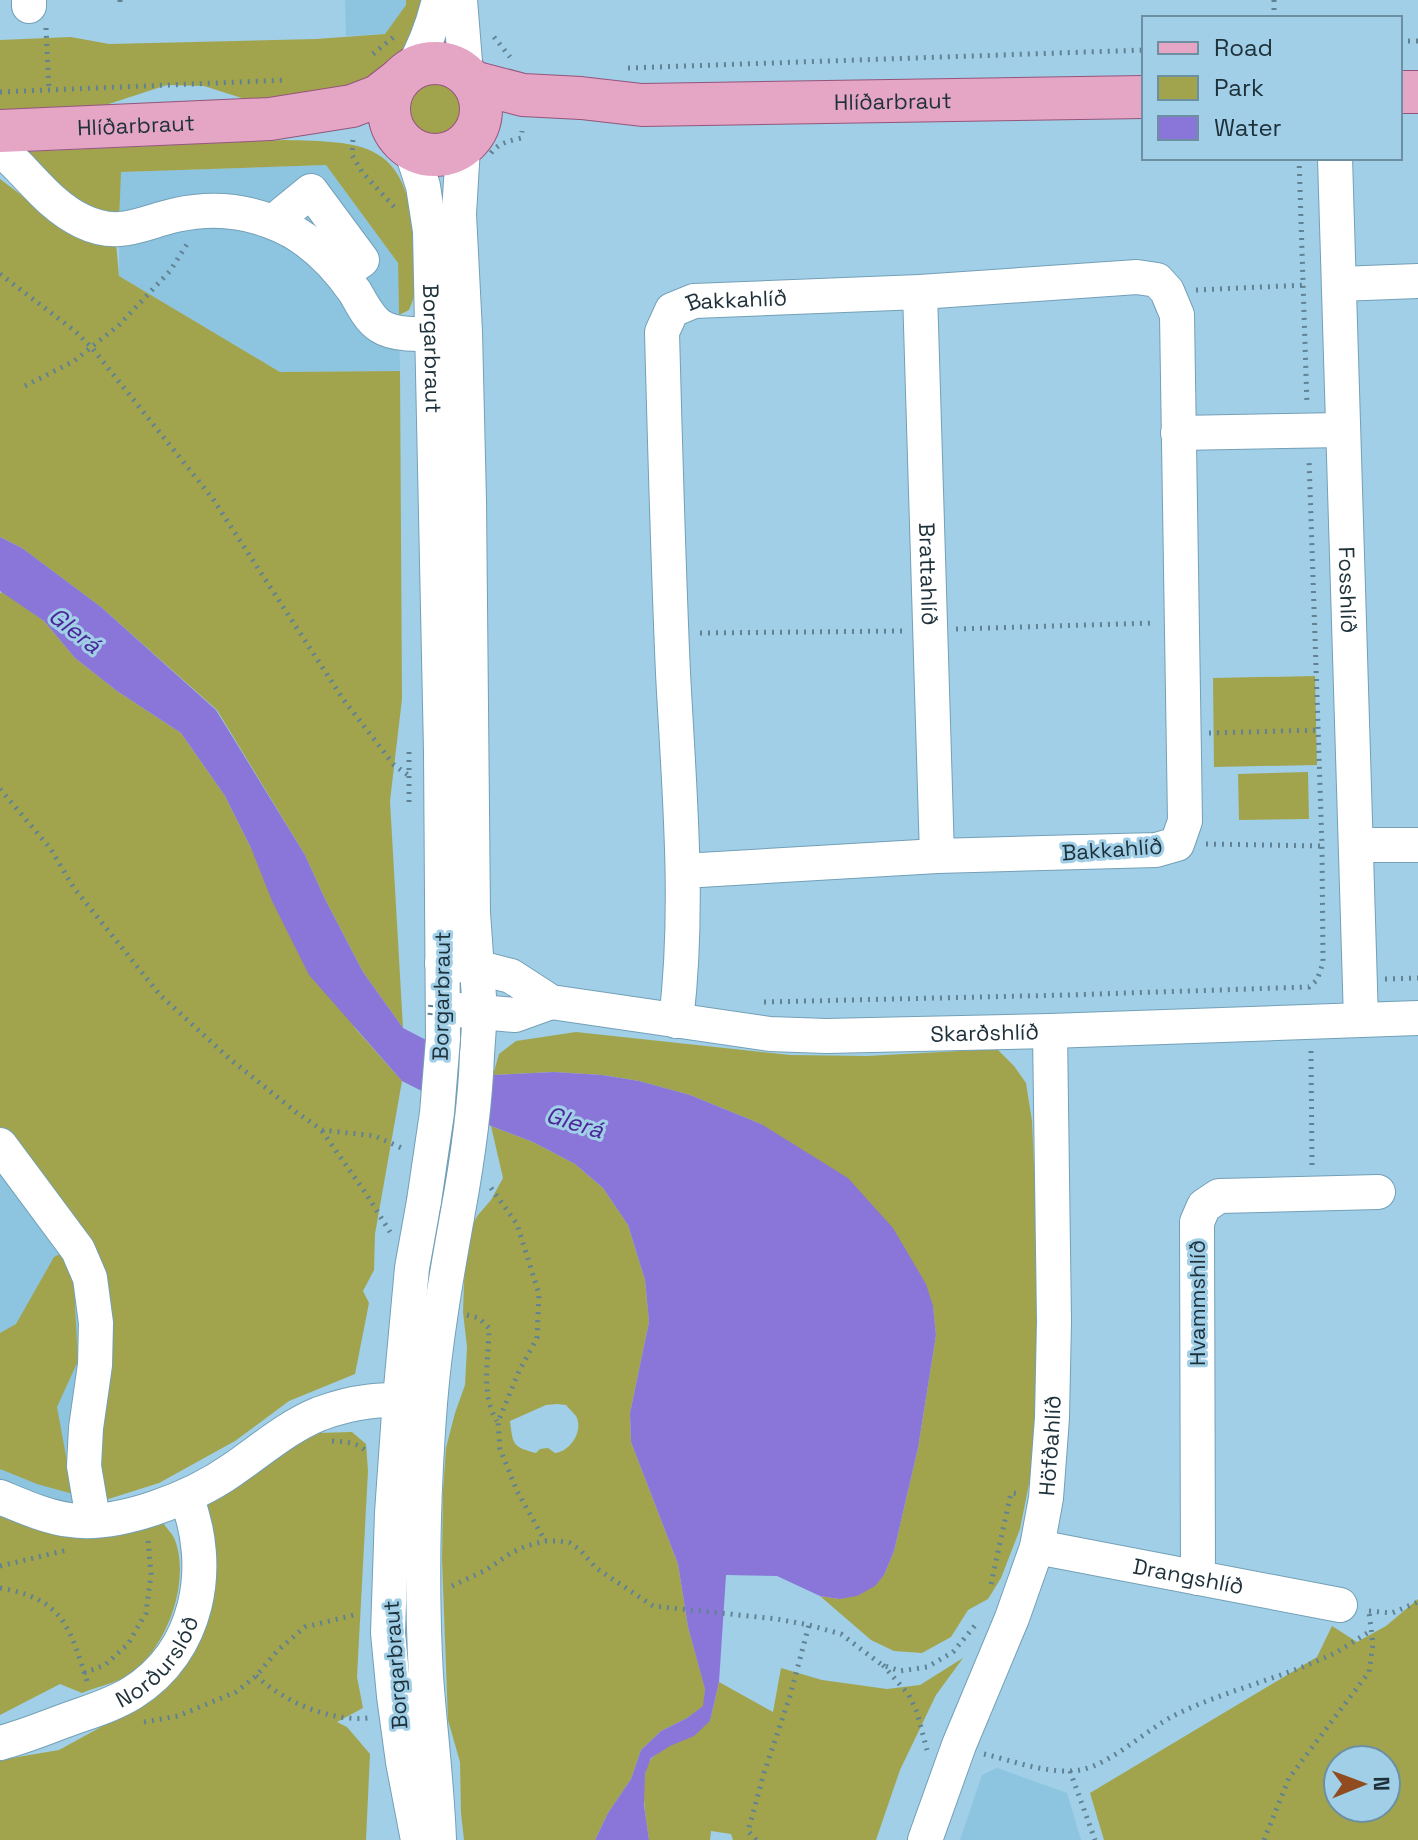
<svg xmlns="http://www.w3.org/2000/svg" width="1418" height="1840" font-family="'Space Grotesk',sans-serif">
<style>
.built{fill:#8dc4e0}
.green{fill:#a2a44d;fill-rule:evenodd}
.water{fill:#8976d8}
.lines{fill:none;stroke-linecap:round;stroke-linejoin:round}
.minor-casing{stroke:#73a0b7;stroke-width:36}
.major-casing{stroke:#94557b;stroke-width:44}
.path{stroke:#618293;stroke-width:5;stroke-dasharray:2 6;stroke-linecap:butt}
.minor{stroke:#fff;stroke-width:34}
.major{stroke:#e5a5c5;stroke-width:42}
.minor-bridge-casing{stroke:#73a0b7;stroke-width:36;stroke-linecap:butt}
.path-bridge{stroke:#618293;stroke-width:5;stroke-dasharray:2 6;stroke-linecap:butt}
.minor-bridge{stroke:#fff;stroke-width:34}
.labels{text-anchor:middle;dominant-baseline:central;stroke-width:6;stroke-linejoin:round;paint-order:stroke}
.street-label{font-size:22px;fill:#1e313a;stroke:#a0cfe7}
.water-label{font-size:24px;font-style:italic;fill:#4b2699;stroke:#a0cfe7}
</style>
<rect width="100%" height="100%" fill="#a0cfe7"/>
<path class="built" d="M345,0H406V5L385,34L346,36Z
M326,165L398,263L400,371L280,372L119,276L120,172Z
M0,1139L88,1261L99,1513L0,1509Z
M997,1768L1067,1793L1081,1840H960L982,1775Z"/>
<path class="green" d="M406,0H426L425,9L398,62L374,82L251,101L204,86L167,85L78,114L0,116V40L71,37L109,44L316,39L385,34L406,5Z
M407 108a30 30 0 1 1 60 0a30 30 0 1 1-60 0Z
M284,140C363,142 404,141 414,232C418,262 422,280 409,310L399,315L398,263L326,165L121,172L119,222L89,217L20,152Z
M0,179L49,216L116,243L119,276L280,372L400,371L402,699L390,801L403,1028L363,972L325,899L305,855L217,710L101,607L22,548L0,537Z
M3,592L44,621L75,658L117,691L181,733L225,796L251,848L355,1028L402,1081L375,1234L374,1270L363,1291L369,1303L355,1374L289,1401L235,1441L159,1483L99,1502L96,1454L108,1343L0,1138V593Z
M1315,676L1317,765L1214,767L1213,678Z
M1308,772L1309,819L1239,820L1238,774Z
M576,1032L790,1055L867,1056L997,1049L1014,1066L1026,1083L1032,1121L1041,1323L1036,1449L1020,1529L1001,1578L988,1599L968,1610L951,1637L922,1653L894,1651L871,1640L820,1596L839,1599L884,1575L894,1551L918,1448L936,1335L933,1307L761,1124L690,1095L639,1081L602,1075L554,1072L493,1075L499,1054L516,1041Z
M491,1126L533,1142L575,1164L603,1188L628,1225L645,1280L649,1322L630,1413L631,1442L678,1564L688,1627L705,1688L704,1706L687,1718L661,1731L641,1750L631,1779L608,1813L595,1840H464L461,1813L460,1762L448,1720L442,1560L443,1491L446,1448L455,1413L465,1385L467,1347L463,1312L464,1285L465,1262L471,1226L478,1215L491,1200L503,1178ZM557,1404L566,1405C569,1409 573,1412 576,1416C584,1431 570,1452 555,1453L548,1448L540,1449L536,1453C512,1447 513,1444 510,1421L546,1405Z
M62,1253L73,1267L78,1361L57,1407L73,1494L37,1484L0,1469V1333L16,1324L54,1257Z
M352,1432L366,1444L368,1471L357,1677L363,1708L337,1722L347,1727L370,1754L366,1840H0V1760L59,1750L132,1710L178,1677L204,1629L200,1501L317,1433Z
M0,1509L103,1531L164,1524C167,1529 173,1534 175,1540C191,1583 166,1649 129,1675C116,1683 96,1687 82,1693L60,1684L0,1715Z
M1418,1599V1840H1104L1090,1793L1317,1657L1332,1626L1357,1642L1386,1626ZM1338,1760H1386V1808H1338Z
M963,1658L936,1695L900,1770L876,1840H733L731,1834L711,1831L710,1840H649C646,1819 638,1777 651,1759C656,1752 700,1728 710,1721L719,1682L773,1712L781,1668L822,1680L887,1689L920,1685Z"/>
<path class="water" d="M0,537L22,548L101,607L216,710L305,855L325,899L363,972L403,1028L493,1075L554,1072L602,1075L639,1081L690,1095L761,1124L848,1178L893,1228L926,1284L933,1306L936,1335L918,1448L894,1551L884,1575L875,1586L857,1596L839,1599L820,1596L777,1576L726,1575L719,1682L710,1721L694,1736L670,1746L651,1758L645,1774L644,1805L649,1840H595L608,1813L631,1779L641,1750L661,1731L687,1718L703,1706L705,1689L688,1627L678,1564L631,1442L630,1413L649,1322L645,1280L628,1225L603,1188L575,1164L533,1142L491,1126L402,1081L309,975L272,901L251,848L225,796L181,733L117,691L75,658L44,621L0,591Z"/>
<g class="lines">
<defs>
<g id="minor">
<path d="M29,0V6"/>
<path d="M460,0L466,74"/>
<path d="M412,69C425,47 433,25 439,0"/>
<path d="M463,147L459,214L465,332L469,501L473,913L480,1011L477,1055"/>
<path d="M0,149C28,172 48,205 82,221C119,239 141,223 176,215C208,208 242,210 272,222C308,235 334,262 355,292C362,304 369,319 380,326C398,338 432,333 453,333"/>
<path id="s1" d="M411,149L423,186L430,231L441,751L443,1039"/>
<path id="s2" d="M1335,158L1361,1020"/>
<path d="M273,222L311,191L362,260L342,274"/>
<path d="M1339,284L1418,281"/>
<path id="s3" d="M920,292L937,856"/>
<path d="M1178,433L1343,430"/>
<path d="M1356,845H1418"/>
<path id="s4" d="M442,963L476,967L511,976L551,1002L770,1034L826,1036L1050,1031L1418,1018"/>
<path d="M458,1010L515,1015L551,1002"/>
<path id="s5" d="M676,1021C690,905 679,789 673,673C668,560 665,446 662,332L672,310L694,301L920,292L1137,277L1157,280L1167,291L1177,315L1185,821L1177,844L1156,850L937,856L683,871"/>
<path d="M0,1145L78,1250L90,1278L96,1323L95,1365L86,1428L84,1466L93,1519"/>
<path d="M0,1497C22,1506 46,1517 70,1520C119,1527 192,1498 232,1470C260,1451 287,1427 319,1414C356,1400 384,1399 422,1400"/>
<path id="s6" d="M1037,1547L1340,1605"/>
<path d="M1198,1578L1197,1222L1204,1206L1219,1196L1378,1192"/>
<path id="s7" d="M0,1743C27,1736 49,1726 75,1717C95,1710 114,1704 132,1693C199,1651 214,1567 186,1497"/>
<path d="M418,1840L403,1762L394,1696L388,1633L392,1513L400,1399L412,1268L424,1201"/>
<path d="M439,1840C437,1785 430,1731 426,1676C421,1586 423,1494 430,1403C435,1341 446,1278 457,1217"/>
<path id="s8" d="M925,1840L959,1745L1012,1618L1037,1547L1046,1498L1052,1418L1054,1321L1050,1031"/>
</g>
<g id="major">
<circle cx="435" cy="109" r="46"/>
<path id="s9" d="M473,82L523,95L581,98L642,105L1144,97"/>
<path d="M1400,92H1418"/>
<path id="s10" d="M0,131L270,119L352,106L378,96L400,79"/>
</g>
</defs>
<use href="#minor" class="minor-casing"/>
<use href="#major" class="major-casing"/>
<path class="path" d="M120,0V3
M1274,0V18
M46,28L49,91
M494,37L510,57
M1400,41H1418
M373,54L396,35
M628,68L1144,50
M0,92L287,80
M353,140L352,155L362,172L397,210
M491,153C499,143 509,141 521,138L522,131
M1299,158L1307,405
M0,274L75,331L92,348L213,499L343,699L394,765L408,775
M1196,290L1306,285
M25,386L74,361L119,325L170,271L189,241
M956,629L1154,623
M700,633L902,631
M1209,733L1319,730
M409,752V802
M0,789L50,848L74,888L160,995L231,1060L296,1112L322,1130L375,1136L406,1150
M1206,844L1324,846
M1385,979L1418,978
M764,1002L1067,995L1309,987L1317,980L1323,963L1322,846L1309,459
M1311,1051L1312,1165
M322,1131L367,1195L390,1232
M491,1188L517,1224L539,1294L537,1338L519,1371L498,1422L500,1449L517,1491L545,1541
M467,1315L479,1318L489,1328C489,1358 480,1395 497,1421
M332,1441C345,1442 358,1442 367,1452
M0,1566L67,1550
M991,1584L1011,1493L1020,1494
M452,1586L486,1570L511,1553L526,1546L545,1541H560L570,1543L580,1550L596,1568L653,1606L777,1619L809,1625L841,1634L882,1665L900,1671L927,1667L953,1652L977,1623
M0,1588C65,1599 70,1629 88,1684
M1369,1611L1392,1613L1418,1602
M883,1665L909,1695L917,1712L927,1750
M84,1673L105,1665L128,1644L146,1613L151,1574L148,1540
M256,1676C284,1701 329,1722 368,1718
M144,1722L178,1716L236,1692L256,1676L278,1650L305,1627L354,1615
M984,1754C1014,1761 1049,1775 1080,1770C1110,1765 1147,1729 1175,1715C1226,1690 1283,1678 1335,1653C1347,1646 1359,1638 1372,1630
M1070,1771L1095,1840
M756,1840L748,1831L764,1773L790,1696L809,1625
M1264,1840L1289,1778L1369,1672L1373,1644L1369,1612"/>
<use href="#minor" class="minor"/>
<use href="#major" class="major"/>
<defs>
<path id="minor-bridge" d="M424,1201L437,1113L443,1039
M457,1217C467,1163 475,1110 477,1055"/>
</defs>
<use href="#minor-bridge" class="minor-bridge-casing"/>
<path class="path-bridge" d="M430,1015L431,1001"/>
<use href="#minor-bridge" class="minor-bridge"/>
</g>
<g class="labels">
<g class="street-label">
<text stroke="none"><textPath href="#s9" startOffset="422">Hlíðarbraut</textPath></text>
<text stroke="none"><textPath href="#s10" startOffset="136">Hlíðarbraut</textPath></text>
<text stroke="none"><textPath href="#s5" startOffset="780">Bakkahlíð</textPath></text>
<text stroke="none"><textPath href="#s1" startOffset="202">Borgarbraut</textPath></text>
<text stroke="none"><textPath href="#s3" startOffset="282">Brattahlíð</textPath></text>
<text stroke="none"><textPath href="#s2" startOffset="432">Fosshlíð</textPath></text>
<text transform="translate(1112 849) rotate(-4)">Bakkahlíð</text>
<text transform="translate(441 996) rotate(-89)">Borgarbraut</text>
<text stroke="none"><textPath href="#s4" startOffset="554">Skarðshlíð</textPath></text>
<text transform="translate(1197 1303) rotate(-90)">Hvammshlíð</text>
<text stroke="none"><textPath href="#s8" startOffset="416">Höfðahlíð</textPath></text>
<text stroke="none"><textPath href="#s6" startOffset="154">Drangshlíð</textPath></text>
<text stroke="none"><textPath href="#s7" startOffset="182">Norðurslóð</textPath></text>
<text transform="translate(395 1665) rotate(-94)">Borgarbraut</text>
</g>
<g class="water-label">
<text transform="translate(75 630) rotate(38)">Glerá</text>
<text transform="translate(575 1122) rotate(17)">Glerá</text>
</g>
</g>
<rect x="1142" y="16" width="260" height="144" fill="#a0cfe7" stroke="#6c90a2" stroke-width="2"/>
<rect x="1158" y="42" width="40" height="12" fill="#e5a5c5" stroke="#6c90a2" stroke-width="2"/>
<text x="1214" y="56" font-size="24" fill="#1e313a">Road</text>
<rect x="1158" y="76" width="40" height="24" fill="#a2a44d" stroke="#6c90a2" stroke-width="2"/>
<text x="1214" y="96" font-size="24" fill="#1e313a">Park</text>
<rect x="1158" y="116" width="40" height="24" fill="#8976d8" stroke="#6c90a2" stroke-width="2"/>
<text x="1214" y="136" font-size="24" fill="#1e313a">Water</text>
<g transform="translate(1362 1784) rotate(89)"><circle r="38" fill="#a0cfe7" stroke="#6c90a2" stroke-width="2"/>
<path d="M0-6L14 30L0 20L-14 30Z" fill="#904c1f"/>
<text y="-12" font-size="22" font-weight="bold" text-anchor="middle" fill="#1e313a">N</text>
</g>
</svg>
